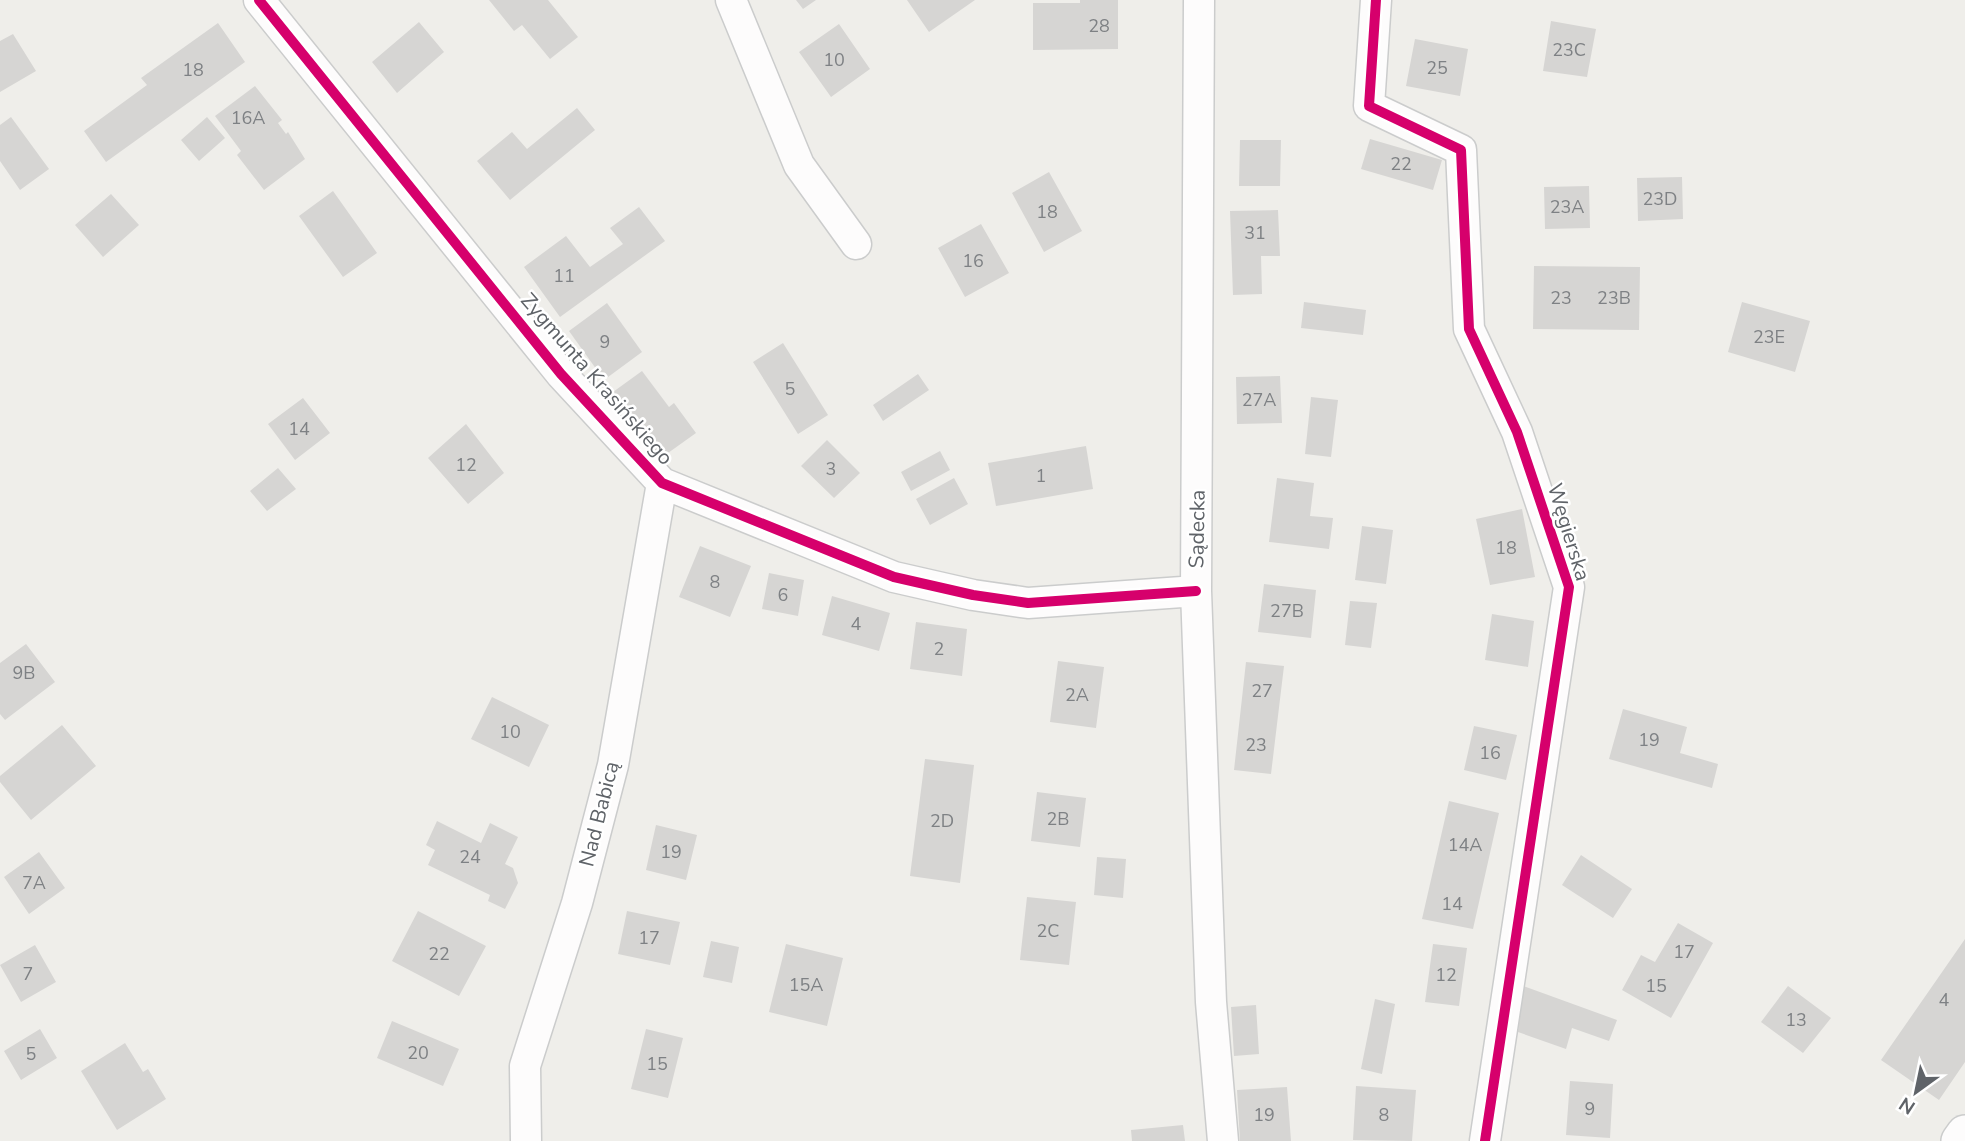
<svg xmlns="http://www.w3.org/2000/svg" width="1965" height="1141" font-family="'Nunito Sans',sans-serif">
<style>
.building{fill:#d6d5d3}
.lines{fill:none;stroke-linecap:round;stroke-linejoin:round}
.minor-casing{stroke:#cbcccc;stroke-width:33}
.tertiary-casing{stroke:#cbcccc;stroke-width:40}
.minor{stroke:#fdfcfc;stroke-width:30}
.tertiary{stroke:#fdfcfc;stroke-width:37}
.cycleway-casing{stroke:#fff;stroke-width:15}
.cycleway{stroke:#d6006c;stroke-width:10}
.labels{text-anchor:middle;dominant-baseline:central;stroke-width:5;stroke-linejoin:round;paint-order:stroke}
.number-label{font-size:18px;fill:#7e8184}
.street-label{font-size:21px;fill:#5f6368;stroke:#fff}
</style>
<rect width="100%" height="100%" fill="#efeeea"/>
<path class="building" d="M489,0H548L578,37L550,59L522,25L514,31Z
M796,0H816L803,9Z
M907,0H975L929,32Z
M1080,0H1118V49L1033,50V3H1080Z
M1551,21L1596,29L1587,77L1543,71Z
M419,22L444,52L397,93L372,62Z
M218,23L245,62L106,162L84,131L147,85L141,78Z
M839,24L870,69L831,97L799,52Z
M13,34L36,71L0,92V41Z
M1415,39L1468,49L1460,96L1406,86Z
M255,86L282,120L278,123L286,134L288,132L305,159L264,190L237,155L241,151L215,116Z
M577,108L595,130L510,200L477,161L512,132L527,149Z
M11,117L49,169L20,190L0,161V125Z
M207,117L225,138L199,161L181,140Z
M1370,139L1442,160L1433,190L1361,169Z
M1240,140H1281L1280,186H1239Z
M1049,172L1082,231L1044,252L1012,193Z
M1682,177L1683,219L1638,221L1637,178Z
M1589,186L1590,228L1545,229L1544,187Z
M333,191L377,253L343,277L299,216Z
M111,194L139,225L103,257L75,225Z
M639,207L665,241L560,317L524,267L566,236L590,267L623,244L610,228Z
M1278,210L1280,256H1261L1262,294L1233,295L1230,211Z
M981,224L1009,273L965,297L938,248Z
M1534,266L1640,267L1639,330L1533,329Z
M1304,302L1366,310L1363,335L1301,328Z
M1742,302L1810,321L1795,372L1728,352Z
M607,303L642,352L604,380L569,331Z
M783,343L828,415L798,434L753,362Z
M642,371L669,407L674,403L696,433L661,458L613,392Z
M918,374L929,390L883,421L873,405Z
M1280,376L1282,423L1237,424L1236,377Z
M1311,397L1338,400L1331,457L1305,454Z
M303,398L330,433L295,460L268,424Z
M466,424L504,473L468,504L428,458Z
M827,440L860,473L834,498L801,466Z
M1086,446L1093,489L996,506L988,463Z
M940,451L950,470L911,491L901,472Z
M278,468L296,489L267,511L250,491Z
M954,478L968,504L930,525L916,499Z
M1277,478L1314,483L1310,516L1333,518L1329,549L1269,542Z
M1522,509L1535,577L1490,585L1476,519Z
M1362,526L1393,530L1386,584L1355,580Z
M700,546L751,566L730,617L679,597Z
M769,573L804,580L798,616L762,609Z
M1264,584L1316,590L1311,638L1258,632Z
M832,596L890,613L879,651L822,635Z
M1350,601L1377,603L1371,648L1345,645Z
M1492,614L1534,621L1528,667L1485,660Z
M916,622L967,629L962,676L910,669Z
M26,644L55,682L5,720L0,714V663Z
M1058,661L1104,667L1096,728L1050,722Z
M1246,662L1284,666L1271,774L1234,770Z
M492,697L549,725L529,767L471,739Z
M1623,709L1687,727L1680,753L1718,764L1712,788L1609,759Z
M62,725L96,766L31,820L0,782V776Z
M1474,726L1517,735L1506,780L1464,770Z
M925,759L974,765L960,883L910,876Z
M1037,792L1086,798L1080,847L1031,841Z
M1449,801L1499,813L1473,929L1422,919Z
M437,821L481,843L490,823L518,837L505,864L513,868L518,883L505,909L488,901L490,895L428,865L435,850L426,845Z
M656,825L697,835L686,880L646,870Z
M39,852L65,888L29,914L4,877Z
M1581,855L1632,889L1613,918L1562,885Z
M1097,857L1126,859L1123,898L1094,895Z
M1027,897L1076,902L1069,965L1020,960Z
M418,911L486,946L459,996L392,961Z
M627,911L680,922L670,965L618,954Z
M1678,923L1713,943L1671,1018L1622,990L1641,955L1655,962Z
M1965,939V1062L1939,1100L1881,1060Z
M711,941L739,947L732,983L703,977Z
M786,944L843,958L827,1026L769,1012Z
M1433,944L1467,948L1459,1006L1425,1002Z
M35,945L56,982L21,1002L0,965Z
M1523,986L1617,1020L1609,1041L1572,1028L1566,1049L1518,1032Z
M1788,986L1831,1018L1803,1053L1761,1022Z
M1375,999L1395,1004L1382,1074L1361,1069Z
M1256,1005L1259,1054L1234,1056L1231,1007Z
M392,1021L459,1049L443,1086L377,1058Z
M40,1029L57,1058L21,1080L4,1051Z
M646,1029L683,1038L668,1098L631,1089Z
M125,1043L143,1072L148,1069L166,1099L117,1130L81,1071Z
M1570,1081L1613,1084L1610,1138L1566,1135Z
M1356,1086L1416,1090L1412,1141L1353,1140Z
M1287,1087L1291,1141H1240L1237,1090Z
M1183,1125L1185,1141H1132L1131,1130Z"/>
<g class="lines">
<defs>
<path id="minor" d="M259,0L561,374L662,483L894,577L973,595L1028,603L1196,591
M731,0L799,165L856,244
M1199,0L1196,591L1211,1002L1223,1141
M1376,0L1369,106L1461,150L1469,329L1517,432L1569,587L1485,1141
M526,1141L525,1066L577,903L613,765L662,483"/>
<path id="tertiary" d="M1960,1141L1965,1134"/>
</defs>
<use href="#minor" class="minor-casing"/>
<use href="#tertiary" class="tertiary-casing"/>
<use href="#minor" class="minor"/>
<use href="#tertiary" class="tertiary"/>
<defs>
<path id="cycleway" d="M259,0L561,374L662,483L894,577L973,595L1028,603L1196,591
M1376,0L1369,106L1461,150L1469,329L1517,432L1569,587L1485,1141"/>
</defs>
<use href="#cycleway" class="cycleway-casing"/>
<use href="#cycleway" class="cycleway"/>
</g>
<g class="labels">
<g class="number-label">
<text x="1099" y="26">28</text>
<text x="1569" y="50">23C</text>
<text x="834" y="60">10</text>
<text x="1437" y="68">25</text>
<text x="193" y="70">18</text>
<text x="248" y="118">16A</text>
<text x="1401" y="164">22</text>
<text x="1660" y="199">23D</text>
<text x="1567" y="207">23A</text>
<text x="1047" y="212">18</text>
<text x="1255" y="233">31</text>
<text x="973" y="261">16</text>
<text x="564" y="276">11</text>
<text x="1561" y="298">23</text>
<text x="1614" y="298">23B</text>
<text x="1769" y="337">23E</text>
<text x="605" y="342">9</text>
<text x="790" y="389">5</text>
<text x="1259" y="400">27A</text>
<text x="299" y="429">14</text>
<text x="466" y="465">12</text>
<text x="831" y="469">3</text>
<text x="1041" y="476">1</text>
<text x="1506" y="548">18</text>
<text x="715" y="582">8</text>
<text x="783" y="595">6</text>
<text x="1287" y="611">27B</text>
<text x="856" y="624">4</text>
<text x="939" y="649">2</text>
<text x="24" y="673">9B</text>
<text x="1262" y="691">27</text>
<text x="1077" y="695">2A</text>
<text x="510" y="732">10</text>
<text x="1649" y="740">19</text>
<text x="1256" y="745">23</text>
<text x="1490" y="753">16</text>
<text x="1058" y="819">2B</text>
<text x="942" y="821">2D</text>
<text x="1465" y="845">14A</text>
<text x="671" y="852">19</text>
<text x="470" y="857">24</text>
<text x="34" y="883">7A</text>
<text x="1452" y="904">14</text>
<text x="1048" y="931">2C</text>
<text x="649" y="938">17</text>
<text x="1684" y="952">17</text>
<text x="439" y="954">22</text>
<text x="28" y="974">7</text>
<text x="1446" y="975">12</text>
<text x="806" y="985">15A</text>
<text x="1656" y="986">15</text>
<text x="1944" y="1000">4</text>
<text x="1796" y="1020">13</text>
<text x="418" y="1053">20</text>
<text x="31" y="1054">5</text>
<text x="657" y="1064">15</text>
<text x="1590" y="1109">9</text>
<text x="1264" y="1115">19</text>
<text x="1384" y="1115">8</text>
</g>
<g class="street-label">
<text transform="translate(597 379) rotate(49)">Zygmunta Krasińskiego</text>
<text transform="translate(1197 529) rotate(-89)">Sądecka</text>
<text transform="translate(1569 532) rotate(73)">Węgierska</text>
<text transform="translate(599 814) rotate(-76)">Nad Babicą</text>
</g>
</g>
<g transform="translate(1916 1092) rotate(213)" stroke="#ffffff" stroke-width="5" paint-order="stroke">
<path d="M0-5L12 26L0 18L-12 26Z" fill="#5f6368"/>
<text y="-10" font-size="19" font-weight="bold" text-anchor="middle" fill="#5f6368">N</text>
</g>
</svg>
